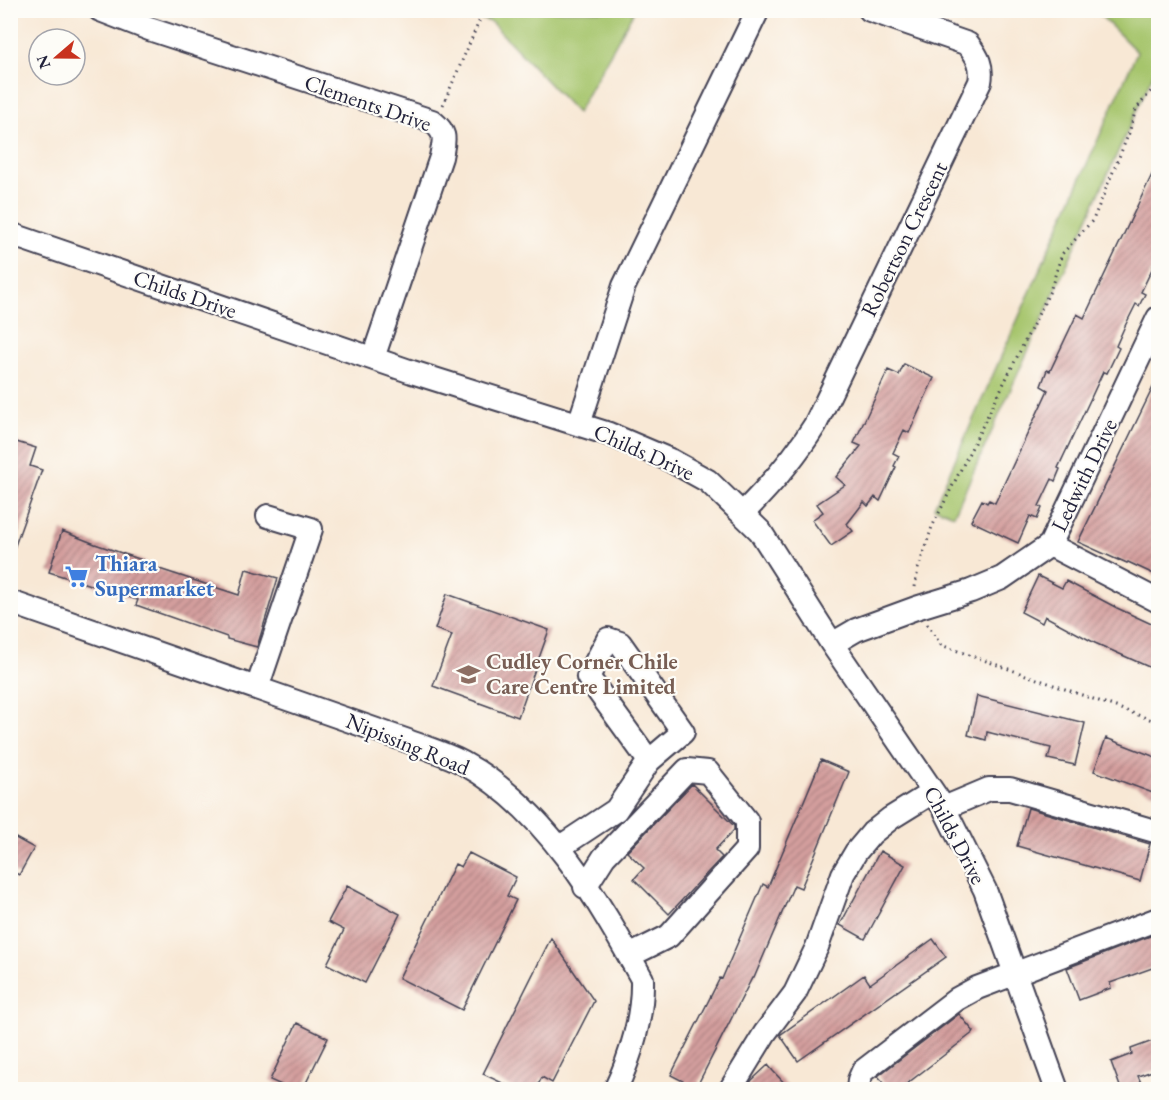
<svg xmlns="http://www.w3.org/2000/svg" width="1169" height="1100" font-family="'EB Garamond',serif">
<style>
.park{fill:#a6c56c;stroke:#647454;stroke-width:1.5}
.building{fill:url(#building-hatch)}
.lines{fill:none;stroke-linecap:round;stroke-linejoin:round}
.minor-casing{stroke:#424052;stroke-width:26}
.path{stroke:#424052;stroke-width:3;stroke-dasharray:1.5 4.5;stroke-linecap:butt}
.minor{stroke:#fff;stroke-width:22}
.labels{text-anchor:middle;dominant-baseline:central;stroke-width:4.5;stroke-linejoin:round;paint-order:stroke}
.street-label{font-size:22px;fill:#22223b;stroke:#fdfcf7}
.shop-label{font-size:22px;font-weight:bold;fill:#366cbe;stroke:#fdfcf7;text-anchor:start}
.education-label{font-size:22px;font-weight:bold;fill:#785e54;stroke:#fdfcf7;text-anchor:start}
</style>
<defs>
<pattern id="building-hatch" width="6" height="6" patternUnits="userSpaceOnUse" patternTransform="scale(1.5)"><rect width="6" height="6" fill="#d49f9e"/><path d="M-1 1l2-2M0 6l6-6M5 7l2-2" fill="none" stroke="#ac8182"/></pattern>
</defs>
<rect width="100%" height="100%" fill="#fdfcf7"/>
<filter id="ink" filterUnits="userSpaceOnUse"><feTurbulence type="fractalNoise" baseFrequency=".0167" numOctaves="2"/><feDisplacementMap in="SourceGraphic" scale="12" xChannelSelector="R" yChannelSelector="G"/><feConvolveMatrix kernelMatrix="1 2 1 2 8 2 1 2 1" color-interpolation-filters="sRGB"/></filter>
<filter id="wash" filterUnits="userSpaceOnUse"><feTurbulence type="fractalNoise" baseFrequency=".008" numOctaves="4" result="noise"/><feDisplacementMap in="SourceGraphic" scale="24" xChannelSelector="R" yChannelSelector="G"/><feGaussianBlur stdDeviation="1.35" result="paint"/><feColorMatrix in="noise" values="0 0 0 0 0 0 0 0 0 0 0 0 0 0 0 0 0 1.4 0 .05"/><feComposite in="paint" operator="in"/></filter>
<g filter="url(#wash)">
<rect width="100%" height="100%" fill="#f8e8d5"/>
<path class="park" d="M453,11H634L577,113L491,22Z
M1096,11H1158V63L954,515L934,507L1137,52Z"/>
<g id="blocks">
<path class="building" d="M1158,162V267L1154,265L1141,292L1145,294L1139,306L1136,304L1124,328L1116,346L1119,348L1107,373L1103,372L1090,400L1058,468L1060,469L1055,481L1052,479L1039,506L1042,508L1037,519L1030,516L1018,543L971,521L982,500L987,503L989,500L995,503L1048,390L1041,386L1047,370L1050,371L1077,314L1084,318Z
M904,364L934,378L909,433L904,430L893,453L899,456L894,466L896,467L880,501L875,497L868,506L864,502L847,524L853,531L831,546L812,520L823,512L817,504L845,485L836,477L861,446L854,443L888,370L899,375Z
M1158,377V576L1128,562L1127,563L1118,559V560L1078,542Z
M10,440L36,448L30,466L42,470L12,554H10Z
M62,531L95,544L145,561L144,564L239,595L246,569L278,578L257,647L227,639V637L136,605L138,600L49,572Z
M1038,576L1062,588L1066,581L1117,608L1158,627V671L1095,643L1045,616L1042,623L1021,612Z
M447,594L549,630L518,717L433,686L452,635L435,629Z
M977,696L1085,723L1075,765L1048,759L1051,748L987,732L986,740L968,735Z
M1106,738L1158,758V795L1094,771Z
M821,760L849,772L801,888L794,885L754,978H752L696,1088L671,1075L720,978L722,979L763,884L768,887Z
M692,784L734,826V830L715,850L722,857L669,914L634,879L644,868L627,852Z
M1028,808L1150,844L1140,881L1017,846Z
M10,835L34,848L19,875L10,870Z
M880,851L905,865L865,939L840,925Z
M469,853L516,877L507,896L516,900L462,1010L399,978L455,864L461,867Z
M347,886L400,914L365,983L327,964L344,930L328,922Z
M1158,933V966L1110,983L1111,988L1079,1000L1067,968Z
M551,938L594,1001L552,1083L542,1077L536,1089H515L483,1074Z
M933,939L946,957L798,1061L780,1035L864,975L870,984Z
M959,1014L974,1032L900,1089H889L878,1076Z
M297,1023L328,1038L303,1089H290L270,1080Z
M1158,1039V1069L1138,1076L1141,1083L1121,1089L1111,1062L1132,1054L1131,1049Z
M768,1065L773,1071L790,1089H746L752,1080Z"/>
</g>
</g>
<g filter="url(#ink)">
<use href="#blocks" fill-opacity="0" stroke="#424052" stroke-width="1.5"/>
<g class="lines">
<defs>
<path id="minor" d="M100,10L149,29L432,121C448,134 444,140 441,157L373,358
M10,234L412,372L609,434L670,460L708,481L760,531L832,644L944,808L985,890L1057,1090
M579,424L624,286L758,10
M743,513C771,485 794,459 815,425L980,82C983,66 978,57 968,44L870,10
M1050,545L1158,601
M10,602L408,741C426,748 446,754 463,763C546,808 598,900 642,979C643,1016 631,1057 615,1090
M832,644L856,630L916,608L971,591L1002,578L1050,545L1158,318
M257,688L311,529L268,516
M944,808L989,789H1010L1158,832
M560,847L616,810L649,761L683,732L620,643L608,639L588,677L649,761
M585,887L604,857L687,770L708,772L747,821V849L669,936L629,956
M730,1090L765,1033L795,993L817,947L843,874L856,852L872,833L891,818L933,792
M858,1090L859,1080L863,1071L957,999L977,988L1158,919"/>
</defs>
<use href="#minor" class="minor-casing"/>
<path class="path" d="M443,105L484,10
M915,587L918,569L932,527L1050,291L1062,254L1093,220L1129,133L1136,109L1158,83
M927,624L941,645L1158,722"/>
<use href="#minor" class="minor"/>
</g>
</g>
<defs>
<symbol id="supermarket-bare" viewBox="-9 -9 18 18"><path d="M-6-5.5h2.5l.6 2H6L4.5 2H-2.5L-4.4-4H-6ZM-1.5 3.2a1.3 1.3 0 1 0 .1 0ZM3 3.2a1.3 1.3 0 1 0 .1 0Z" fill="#3f7fe0" stroke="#fdfcf7" stroke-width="2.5" paint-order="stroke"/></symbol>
<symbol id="school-bare" viewBox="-9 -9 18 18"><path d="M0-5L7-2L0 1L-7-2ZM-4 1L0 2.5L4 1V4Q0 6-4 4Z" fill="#8d6e63" stroke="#fdfcf7" stroke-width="2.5" paint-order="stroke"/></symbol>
</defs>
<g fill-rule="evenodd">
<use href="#supermarket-bare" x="60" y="560" width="33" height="33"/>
<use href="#school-bare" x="452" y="658" width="33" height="33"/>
</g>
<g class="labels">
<g class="street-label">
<text transform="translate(368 103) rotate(19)">Clements Drive</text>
<text transform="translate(904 239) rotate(-64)">Robertson Crescent</text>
<text transform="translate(185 294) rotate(19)">Childs Drive</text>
<text transform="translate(644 452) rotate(24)">Childs Drive</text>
<text transform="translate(1084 475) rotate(-64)">Ledwith Drive</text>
<text transform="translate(408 744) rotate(22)">Nipissing Road</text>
<text transform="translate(955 835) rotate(62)">Childs Drive</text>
</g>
<g class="shop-label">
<text x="95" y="563">Thiara<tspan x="95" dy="25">Supermarket</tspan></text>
</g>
<g class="education-label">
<text x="486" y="661">Cudley Corner Chile<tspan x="486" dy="25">Care Centre Limited</tspan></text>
</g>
</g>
<rect width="1169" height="1100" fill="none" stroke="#fdfcf7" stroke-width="36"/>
<g transform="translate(57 57) rotate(250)"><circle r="28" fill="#fdfcf7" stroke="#a5a5ac" stroke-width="1.5"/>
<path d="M0-4.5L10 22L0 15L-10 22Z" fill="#c8321e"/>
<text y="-9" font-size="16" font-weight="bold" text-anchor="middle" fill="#22223b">N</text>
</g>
</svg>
